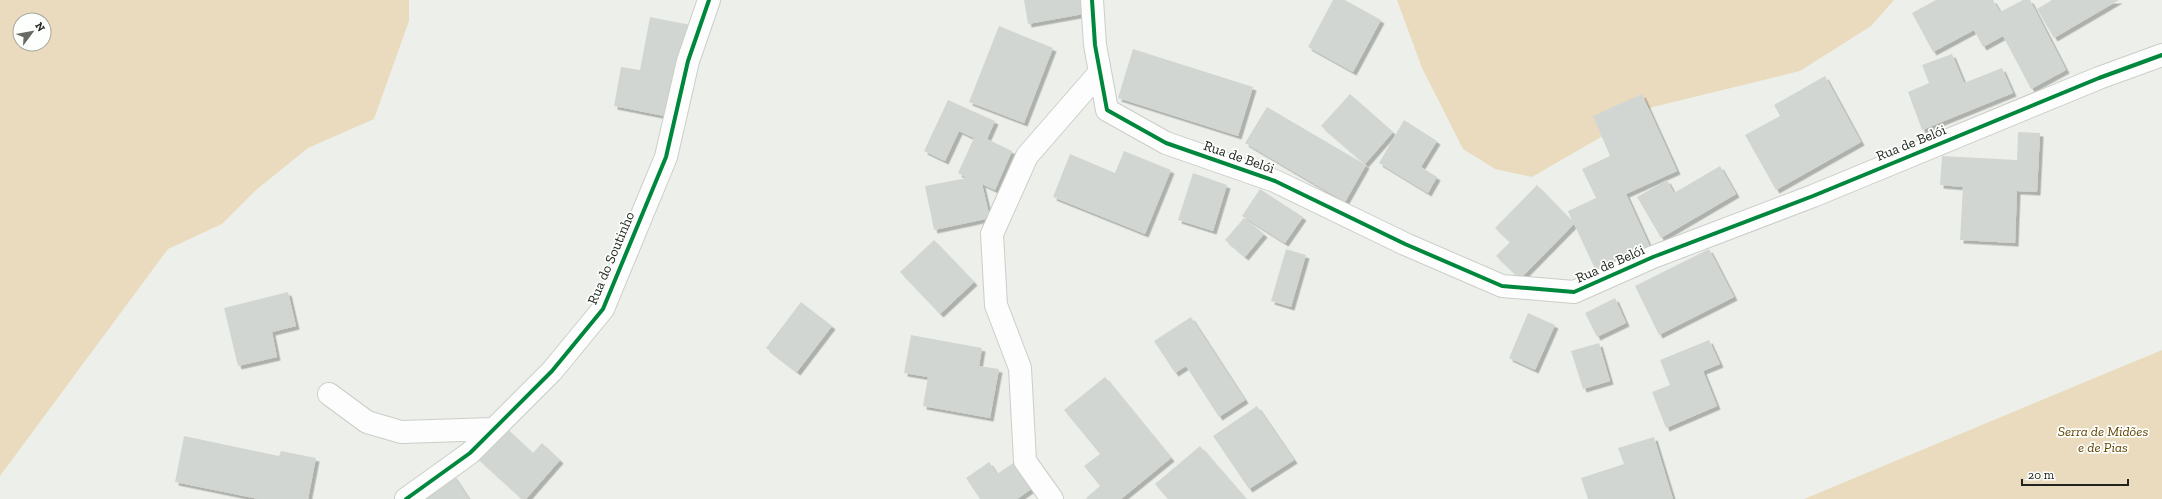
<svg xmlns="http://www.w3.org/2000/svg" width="2162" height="499" font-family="'Zilla Slab',serif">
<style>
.green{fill:#eadbbf;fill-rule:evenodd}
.building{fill:#d2d6d2;filter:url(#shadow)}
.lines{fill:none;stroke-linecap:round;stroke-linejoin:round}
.minor-casing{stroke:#cbcec8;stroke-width:24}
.minor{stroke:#fcfdfc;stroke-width:22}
.cycleway-casing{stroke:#fdfffc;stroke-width:6}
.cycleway{stroke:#00873e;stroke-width:4}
.labels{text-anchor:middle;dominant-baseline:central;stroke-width:3.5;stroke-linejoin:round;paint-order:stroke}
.street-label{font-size:14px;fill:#20231e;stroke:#fdfffc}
.park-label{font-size:14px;font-style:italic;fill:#644506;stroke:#fdfffc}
</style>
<defs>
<filter id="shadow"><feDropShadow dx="3.5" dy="3.5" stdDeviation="0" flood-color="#0004"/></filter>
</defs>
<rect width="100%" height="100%" fill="#edf0ea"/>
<path class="green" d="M0,0H409V21L374,119L308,148L256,190L222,224L168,249L0,476ZM20,20H44V44H20Z
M1397,0H1894L1871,26L1800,71L1653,107L1532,177L1495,169L1463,149L1422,68Z
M2162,350V499H1804Z"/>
<path class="building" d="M1024,0H1080L1083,14L1028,24Z
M1333,0H1345L1381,20L1353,72L1308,47Z
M1936,0H1993L2000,12L2023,0H2030L2066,70L2031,89L2003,36L1983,47L1974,30L1933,52L1912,13Z
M2052,0H2119L2054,38L2037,9Z
M650,17L691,25L674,118L614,106L621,67L640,70Z
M999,26L1053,48L1024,123L969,102Z
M1133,49L1253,87L1238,136L1118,98Z
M1952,54L1964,83L2002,68L2013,93L1922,130L1908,92L1929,83L1922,65Z
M1825,76L1861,142L1776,190L1745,135L1780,116L1774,105Z
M1350,94L1393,132L1365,164L1321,126Z
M1642,94L1677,171L1626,194L1651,249L1597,273L1574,224L1520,279L1496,256L1510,242L1495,228L1537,185L1572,221L1568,211L1596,198L1582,169L1610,156L1593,116Z
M948,100L995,121L987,139L1012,151L995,190L982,184L990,218L934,230L925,186L967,178L958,173L974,138L959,131L945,161L924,151Z
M1267,107L1366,165L1345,202L1245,143Z
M1404,120L1437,141L1421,167L1437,177L1428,193L1379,163Z
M2018,132L2040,133L2037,192L2017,191L2015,243L1960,240L1963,187L1940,185L1942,156L2017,160Z
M1124,151L1171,170L1145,234L1053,197L1070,154L1115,173Z
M1720,166L1736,194L1661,238L1637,197L1667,180L1674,193Z
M1193,173L1227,185L1213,231L1178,220Z
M1260,189L1303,217L1285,243L1242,216Z
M1244,218L1264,234L1245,257L1225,240Z
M934,240L974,282L940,314L900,272Z
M1286,249L1306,255L1291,307L1271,301Z
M1709,249L1734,297L1659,335L1635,286Z
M288,292L296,326L272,332L277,357L238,366L224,308Z
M1615,298L1626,323L1597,337L1585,313Z
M801,302L832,326L797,372L766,348Z
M1528,313L1555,325L1535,370L1509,358Z
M1191,317L1245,400L1219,417L1186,366L1175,373L1154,341Z
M911,335L982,348L979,366L999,369L990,418L923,406L928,377L904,373Z
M1709,340L1720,364L1703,371L1717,406L1666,428L1652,392L1670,385L1660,360Z
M1599,343L1610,381L1583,389L1571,351Z
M1105,377L1171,458L1121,499H1087L1086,498L1100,486L1084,466L1100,454L1064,410Z
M1257,406L1294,460L1249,489L1213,436Z
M503,425L533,453L542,443L560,460L526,499H522L475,456Z
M184,436L279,456L281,451L316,458L308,499H258L175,482Z
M1654,437L1673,499H1588L1581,478L1624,464L1618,448Z
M1200,446L1246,499H1168L1155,484Z
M1019,459L1037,485L1017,499H980L966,478L989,462L997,474Z
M453,475L469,499H417Z"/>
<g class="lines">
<defs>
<path id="minor" d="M1092,0L1095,45L1107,110L1166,143L1275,181L1405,244L1502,286L1574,292L1653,257L1813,196L2099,78L2162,55
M329,394L367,422L401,432L494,429
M406,499L470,453L552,371L603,309L666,157L688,61L709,0
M1052,499L1025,461L1020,368L996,305L992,234L1027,156L1100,72"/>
</defs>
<use href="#minor" class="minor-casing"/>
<use href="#minor" class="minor"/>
<defs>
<path id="cycleway" d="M1092,0L1095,45L1107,110L1166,143L1275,181L1405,244L1502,286L1574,292L1653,257L1813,196L2099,78L2162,55
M406,499L470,453L552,371L603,309L666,157L688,61L709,0"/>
</defs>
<use href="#cycleway" class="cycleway-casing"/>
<use href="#cycleway" class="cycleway"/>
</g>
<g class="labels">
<g class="street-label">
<text transform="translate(1911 143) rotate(-22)">Rua de Belói</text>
<text transform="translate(1239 157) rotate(19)">Rua de Belói</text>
<text transform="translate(611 258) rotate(-67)">Rua do Soutinho</text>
<text transform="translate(1610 264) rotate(-24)">Rua de Belói</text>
</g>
<g class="park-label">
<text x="2103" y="431">Serra de Midões<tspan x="2103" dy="16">e de Pias</tspan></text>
</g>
</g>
<g transform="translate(32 32) rotate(58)"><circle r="19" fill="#fdfffc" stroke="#a5a7a3"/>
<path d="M0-3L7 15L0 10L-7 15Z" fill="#686b65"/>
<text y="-6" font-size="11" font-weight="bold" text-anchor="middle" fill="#20231e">N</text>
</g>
<path d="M2022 479v6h106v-6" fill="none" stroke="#20231e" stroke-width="2"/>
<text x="2028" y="479" font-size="12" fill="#20231e" stroke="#fdfffc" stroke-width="3" paint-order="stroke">20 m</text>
</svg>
